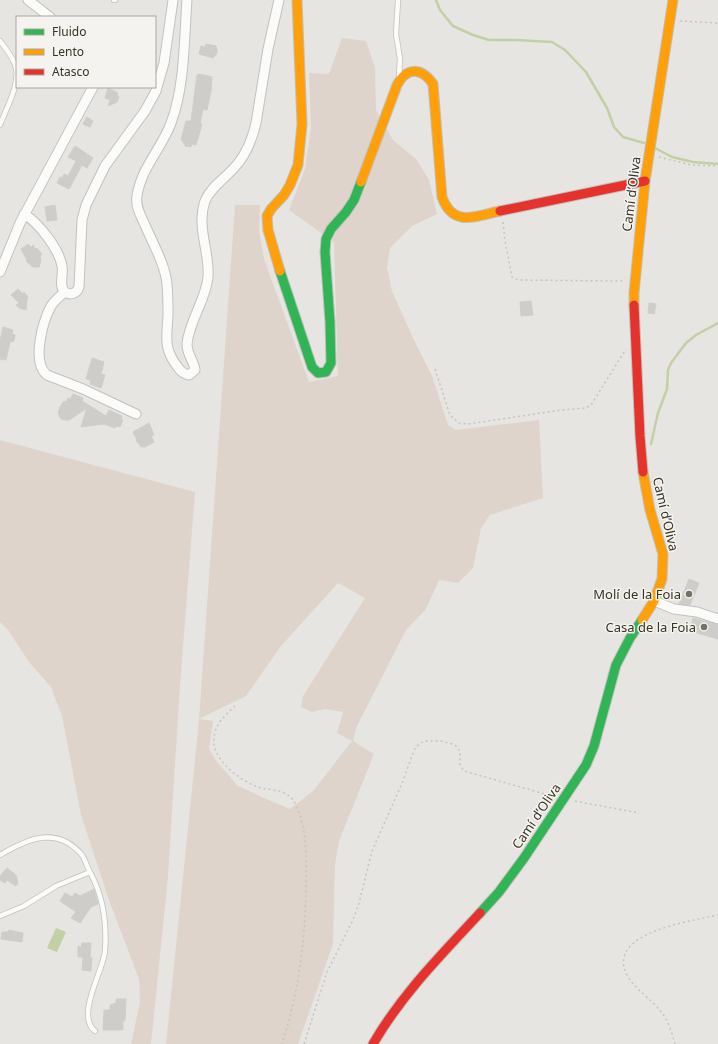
<svg xmlns="http://www.w3.org/2000/svg" width="718" height="1044" font-family="'Noto Sans',sans-serif">
<style>
.green{fill:#ded4cc;fill-rule:evenodd}
.water{fill:#c3d0a6}
.lines{fill:none;stroke-linecap:round;stroke-linejoin:round}
.stream{stroke:#c3d0a6;stroke-width:2.5}
.building{fill:#cecdc9;stroke:#cfceca}
.lane-casing{stroke:#c2c1bd;stroke-width:6}
.street-casing{stroke:#c2c1bd;stroke-width:11}
.fast-casing{stroke:#c0bfba;stroke-width:11}
.slow-casing{stroke:#c0bfba;stroke-width:11}
.jam-casing{stroke:#c0bfba;stroke-width:11}
.path{stroke:#c6c4bf;stroke-width:1.5;stroke-dasharray:2 3;stroke-linecap:butt}
.lane{stroke:#fbfbfa;stroke-width:4.5}
.street{stroke:#fbfbfa;stroke-width:9}
.fast{stroke:#30b455;stroke-width:9}
.slow{stroke:#ff9f0a;stroke-width:9}
.jam{stroke:#e5322d;stroke-width:9}
.poi-dot{fill:#747265;stroke:#f5f3ef;stroke-width:1.5}
.labels{text-anchor:middle;dominant-baseline:central;stroke-width:3;stroke-linejoin:round;paint-order:stroke}
.street-label{font-size:13px;fill:#363422;stroke:#f5f3ef}
.poi-label{font-size:13px;fill:#363422;stroke:#f5f3ef;text-anchor:end}
</style>
<rect width="100%" height="100%" fill="#e6e5e1"/>
<path class="green" d="M342,38L366,41L375,68L376,110L393,140L416,159L429,180L437,214L412,226L390,248L387,268L392,291L413,338L432,376L448,425L456,430L539,420L543,498L490,515L481,528L473,568L458,583L439,580L426,609L406,630L357,726L353,741L374,754L339,841L335,864L333,944L298,1044H166L199,720L235,205H260L259,230L264,259L309,382L338,376L334,242L289,210L305,169L311,128L309,73L329,74ZM338,583L365,598L303,696L301,707L312,712L325,709L343,712L337,733L352,741L313,791L290,809L266,799L238,786L217,762L209,749L213,721L199,719L246,696L281,646Z
M0,440L195,492L180,686L168,877L151,1044H131L140,1002L139,979L109,900L81,815L62,716L51,687L29,662L8,630L0,622Z"/>
<path class="water" d="M56,928L66,932L57,952L47,948Z"/>
<g class="lines">
<path class="stream" d="M436,0L440,10L453,26L473,35L489,40H516L552,42L565,50L586,72L607,108L614,127L623,137L644,143
M655,148L672,157L693,162L718,164
M651,444L658,413L667,389L668,370L671,363L686,343L696,335L718,323"/>
</g>
<path class="building" d="M206,44L216,46L217,49V53L213,58L199,54L201,46L205,47Z
M199,74L212,77L211,91L207,110L203,109L200,124H202L196,145L192,144L191,147L185,146V144L183,143V141L181,140L186,121H191L197,75Z
M108,88L118,93L117,96L119,97L117,102L108,106L110,100L105,98Z
M87,117L93,121L90,127L83,124Z
M75,146L93,158L87,168L82,165L69,189L57,183L60,177L62,178L64,174L68,176L76,161L68,157Z
M55,205L57,220L47,221L45,207Z
M28,244L31,247L33,245L36,250L37,248L42,254L40,256L41,260L39,267H33L26,261L27,260L21,249Z
M18,289L23,294L24,292L28,297L27,299L26,310L19,308L16,305L19,303L11,295Z
M531,301L533,315L521,316L520,302Z
M649,303L656,304L654,314L648,313Z
M3,327L13,330L12,334L15,335L14,341L10,342L6,360L0,359V341Z
M92,358L104,362L101,374L105,375L101,388L90,384L91,380L86,379Z
M73,394L83,398L82,401L106,416L109,410L122,416L121,420H123L120,427L116,426L115,428L104,424L81,427L87,408L69,420H65L61,419L58,413L60,407L64,401L66,402L68,398L70,399Z
M149,423L154,435L151,436L154,442L145,447H141L136,440H137L133,432Z
M689,579L699,583L690,605L679,604Z
M693,618L718,625V639L690,631Z
M7,868L16,875L18,883L16,886L7,880L5,883L0,880V876Z
M94,889L98,904L91,907L80,923L71,918L76,912L60,901L65,893L72,897L75,893L80,896Z
M9,930L23,933L22,942L1,939L2,932H7Z
M82,943H91L90,958H92L91,971L82,970L83,957H78V946L81,947Z
M116,999H126L125,1021H123V1030H103L104,1010H110V1005L116,1003Z"/>
<g class="lines">
<defs>
<path id="lane" d="M114,0H115
M398,0L396,34L400,59L399,76
M0,41C6,49 14,58 16,68C20,84 6,109 0,125
M0,855C27,839 57,825 82,855C86,861 87,868 91,874C103,897 107,924 105,951C104,969 75,1016 95,1031
M0,916L24,906L56,886L90,872"/>
<path id="street" d="M28,0L50,17
M187,0C184,39 185,86 171,123C162,148 141,168 137,196C135,206 141,216 145,225C153,244 165,264 167,284C168,294 168,305 168,315C167,336 163,348 177,366C180,371 183,374 189,375L195,370C194,361 187,355 187,344C189,321 206,300 208,277C210,252 196,227 205,201C211,187 223,180 233,169C245,157 252,140 256,123L268,49L279,0
M24,214C39,223 59,249 62,266C64,274 58,286 65,292
M0,272L20,223L93,87
M136,414L83,389L47,375C31,362 43,321 51,306C55,300 60,296 65,292C71,296 77,293 79,287L82,220L86,205L105,166L145,111L156,91L164,63L173,0
M654,601L674,609L697,612L718,619"/>
<path id="fast" d="M280,271L312,367L318,373L326,372L331,363L330,322L325,252L326,239L331,229L346,212L354,200L361,182
M480,913L499,892L524,858L586,765L594,746L616,665L630,638L642,620"/>
<path id="slow" d="M361,182L397,85C407,67 421,67 433,84L442,197C453,228 476,216 500,211
M280,271L268,230L267,216L271,209L284,195L290,185L298,165L302,124L297,0
M634,305V293L645,181L673,0
M642,620L654,601L662,579L663,554L650,510L643,472"/>
<path id="jam" d="M500,211L645,181
M634,305L640,436L643,472
M373,1044C402,994 441,955 480,913"/>
</defs>
<use href="#lane" class="lane-casing"/>
<use href="#street" class="street-casing"/>
<use href="#fast" class="fast-casing"/>
<use href="#slow" class="slow-casing"/>
<use href="#jam" class="jam-casing"/>
<path class="path" d="M680,21L718,23
M659,157L691,165L718,166
M503,222L505,241L512,277L518,280L616,281H621L625,278
M435,369L450,415L459,423L468,424L561,410L586,408L591,405L626,349
M235,706C226,714 215,724 214,738C211,758 238,779 255,786C270,792 288,787 296,805C307,829 306,855 306,880C306,936 299,991 282,1044
M575,801L639,813
M304,1044L327,972L353,920L359,903L372,851L403,781L414,750L418,745L424,741H441L452,744L456,746L460,751V765L464,771L552,796
M675,1044C672,1034 669,1022 662,1013C652,999 635,990 627,975C605,932 693,921 718,915"/>
<use href="#lane" class="lane"/>
<use href="#street" class="street"/>
<use href="#fast" class="fast"/>
<use href="#slow" class="slow"/>
<use href="#jam" class="jam"/>
</g>
<g class="poi-dot">
<circle cx="689" cy="594" r="4"/>
<circle cx="704" cy="627" r="4"/>
</g>
<g class="labels">
<g class="street-label">
<text transform="translate(631 194) rotate(-83)">Camí d’Oliva</text>
<text transform="translate(666 514) rotate(77)">Camí d’Oliva</text>
<text transform="translate(536 816) rotate(-56)">Camí d’Oliva</text>
</g>
<g class="poi-label">
<text x="681" y="594">Molí de la Foia</text>
<text x="696" y="627">Casa de la Foia</text>
</g>
</g>
<rect x="16" y="16" width="140" height="72" fill="#f5f3ef" stroke="#a9a79d"/>
<rect x="24" y="29" width="20" height="6" fill="#30b455" stroke="#a9a79d"/>
<text x="52" y="36" font-size="12" fill="#363422">Fluido</text>
<rect x="24" y="49" width="20" height="6" fill="#ff9f0a" stroke="#a9a79d"/>
<text x="52" y="56" font-size="12" fill="#363422">Lento</text>
<rect x="24" y="69" width="20" height="6" fill="#e5322d" stroke="#a9a79d"/>
<text x="52" y="76" font-size="12" fill="#363422">Atasco</text>
</svg>
